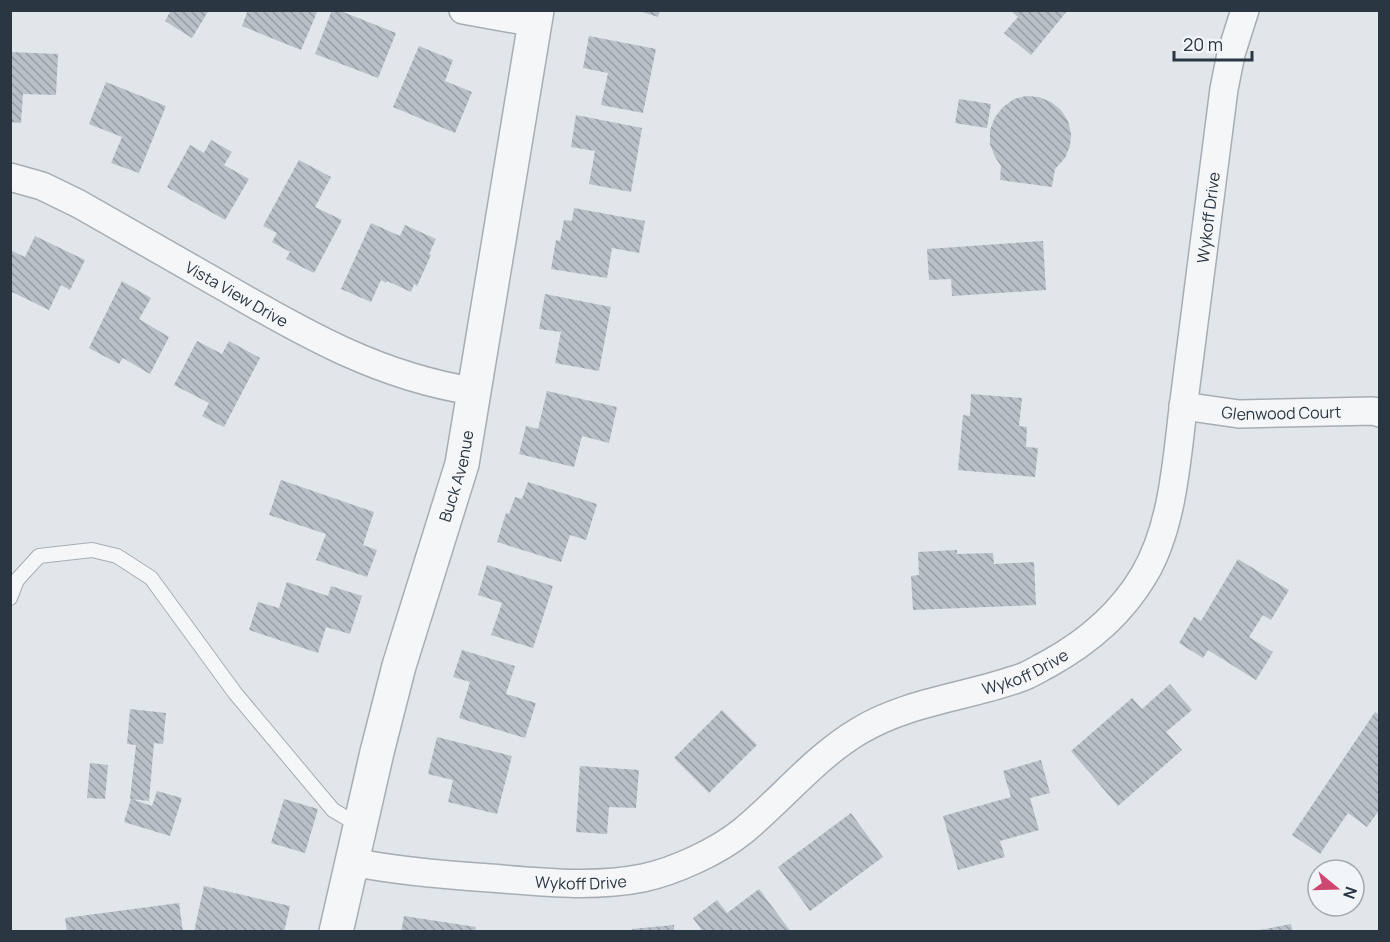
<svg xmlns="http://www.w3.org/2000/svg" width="1390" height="942" font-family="Manrope,sans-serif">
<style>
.building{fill:url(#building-back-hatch)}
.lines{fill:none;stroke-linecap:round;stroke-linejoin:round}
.service-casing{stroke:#a6aeb4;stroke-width:16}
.minor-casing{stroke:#a6aeb4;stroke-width:30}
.tertiary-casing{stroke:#a6aeb4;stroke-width:36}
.service{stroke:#f4f6f8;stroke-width:14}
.minor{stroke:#f4f6f8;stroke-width:27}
.tertiary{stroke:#f4f6f8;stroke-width:33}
.labels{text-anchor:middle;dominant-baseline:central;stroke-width:4.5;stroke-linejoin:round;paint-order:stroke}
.street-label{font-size:16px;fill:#2a3642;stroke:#f1f5f7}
</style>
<defs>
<pattern id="building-back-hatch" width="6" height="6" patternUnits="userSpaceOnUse" patternTransform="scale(1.5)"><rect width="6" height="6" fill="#b9c0c7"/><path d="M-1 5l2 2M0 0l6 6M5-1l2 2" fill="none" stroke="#979da3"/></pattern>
</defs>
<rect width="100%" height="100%" fill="#e1e6ea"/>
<path class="building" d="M171,10H209L192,38L165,21Z
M248,10H318L301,50L242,26Z
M332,10H338L396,33L378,78L315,54Z
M636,10H660L658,17Z
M1010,10H1068L1031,55L1004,33L1018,17Z
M589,36L656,49L643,113L601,105L608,73L583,68Z
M419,46L453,60L445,81L472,92L455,133L393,107Z
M10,52L58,54L56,95L23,94L21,123L10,122Z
M106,82L166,106L139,173L111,163L122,137L89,124Z
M1026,96L1039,97L1051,102L1061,110L1068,121L1071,133L1070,146L1065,158L1055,169L1052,187L1000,180L1001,166L995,157L990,144V130L995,117L1003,107L1014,99Z
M959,99L991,104L987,128L955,123Z
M576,115L642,128L631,192L589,184L595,151L571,147Z
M211,140L232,152L224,165L249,179L225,220L167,187L190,145L204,153Z
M299,160L331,177L315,207L342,220L314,273L286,259L290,252L272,242L277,233L263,226Z
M574,208L645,221L639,253L612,248L607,278L551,269L556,240L560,241L564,220L572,221Z
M371,223L400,236L405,225L436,239L429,254L431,255L417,286L414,284L411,292L387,281L386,283L381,280L371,302L341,289Z
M35,236L85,260L70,290L61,285L49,310L10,291V250L25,257Z
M1043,241L1046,290L952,296L951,279L929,280L927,249Z
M122,281L151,298L139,319L169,337L150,374L123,358L119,364L89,348Z
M545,294L611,307L599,371L555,363L561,332L539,329Z
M197,341L222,354L229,341L260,358L224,427L202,416L209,403L174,385Z
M547,391L617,407L609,443L582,436L574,467L519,454L526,426L538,429Z
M971,394L1022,398L1019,426L1027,427L1026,447L1038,448L1035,477L958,470L963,415L970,416Z
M281,480L374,512L363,545L377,550L367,577L316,560L326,534L269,515Z
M528,482L597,504L586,540L570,535L561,562L497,542L506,513L509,514L515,497L522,499Z
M957,550V554L993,553L994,564L1034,562L1036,605L913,610L911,576L919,575L918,552Z
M1238,559L1289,590L1271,620L1263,615L1249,637L1273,652L1256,680L1208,650L1203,658L1179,643L1194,617L1201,621Z
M487,565L553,586L533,648L491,635L502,603L478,595Z
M287,582L328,596L331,586L362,596L350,634L326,627L318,653L249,630L258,602L279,608Z
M462,650L515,666L506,694L536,703L525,738L459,718L470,682L453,677Z
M1170,684L1192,710L1166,732L1182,750L1118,806L1071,751L1132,698L1142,709Z
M130,709L166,713L163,744L154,743L149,801L130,799L136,745L127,744Z
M722,710L757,745L709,793L674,758Z
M1375,712L1380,715V809L1367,827L1348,813L1320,854L1292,835Z
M437,737L512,756L497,814L448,802L453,780L428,774Z
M1041,760L1050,793L1030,798L1039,830L1000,841L1005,857L958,870L943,816L1011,797L1003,771Z
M90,763L108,765L105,799L87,798Z
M580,766L639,770L636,808L609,807L607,834L576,832Z
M157,791L182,798L170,836L124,822L131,799L152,806Z
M284,799L318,809L305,853L271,843Z
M851,813L883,857L810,911L778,867Z
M204,886L290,906L284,932H194Z
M759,889L791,932H703L693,918L717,900L727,913Z
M179,903L183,932H67L65,918Z
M404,916L476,927L475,932H401Z
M1291,924L1293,932H1260V930Z
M674,925V932H633L632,929Z"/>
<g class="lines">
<defs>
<path id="service" d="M10,598L17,580L39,556L92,550L117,556L151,578L235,693L333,810L360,826"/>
<g id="minor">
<path d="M463,10L535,23"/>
<path id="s1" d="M10,177L42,186L79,204C128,232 177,260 226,288C305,334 381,377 473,391"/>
<path id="s2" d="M1183,406L1239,414L1373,411L1380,413"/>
<path id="s3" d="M352,862C397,871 444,875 490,878C541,882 592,888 643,878C675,871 717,852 743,831C783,798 814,758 859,731C907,702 965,697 1017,679C1028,676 1038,669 1048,664C1088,642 1121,614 1144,575C1175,523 1177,451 1185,393C1199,291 1212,190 1224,89L1231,54L1245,10"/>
</g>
<g id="tertiary">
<path id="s4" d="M336,932L377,752L399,666L462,464L537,10"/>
</g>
</defs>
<use href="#service" class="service-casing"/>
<use href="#minor" class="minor-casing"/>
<use href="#tertiary" class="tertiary-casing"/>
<use href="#service" class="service"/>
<use href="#minor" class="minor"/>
<use href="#tertiary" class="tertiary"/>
</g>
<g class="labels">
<g class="street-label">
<text stroke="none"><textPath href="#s3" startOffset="1256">Wykoff Drive</textPath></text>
<text stroke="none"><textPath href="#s1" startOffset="256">Vista View Drive</textPath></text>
<text stroke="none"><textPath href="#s2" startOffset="99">Glenwood Court</textPath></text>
<text stroke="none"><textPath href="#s4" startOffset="472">Buck Avenue</textPath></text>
<text stroke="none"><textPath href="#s3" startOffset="734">Wykoff Drive</textPath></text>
<text stroke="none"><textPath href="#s3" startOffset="230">Wykoff Drive</textPath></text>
</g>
</g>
<rect width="1390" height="942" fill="none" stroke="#2a3642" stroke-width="24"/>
<g transform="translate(1336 888) rotate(109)"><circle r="28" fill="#f1f5f7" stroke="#a1a9af" stroke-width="1.5"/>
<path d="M0-4.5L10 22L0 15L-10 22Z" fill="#cd4870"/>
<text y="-9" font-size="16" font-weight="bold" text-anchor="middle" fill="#2a3642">N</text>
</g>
<path d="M1174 51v9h78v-9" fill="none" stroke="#2a3642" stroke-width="3"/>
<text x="1183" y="51" font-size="18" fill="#2a3642" stroke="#f1f5f7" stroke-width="4.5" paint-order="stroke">20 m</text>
</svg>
